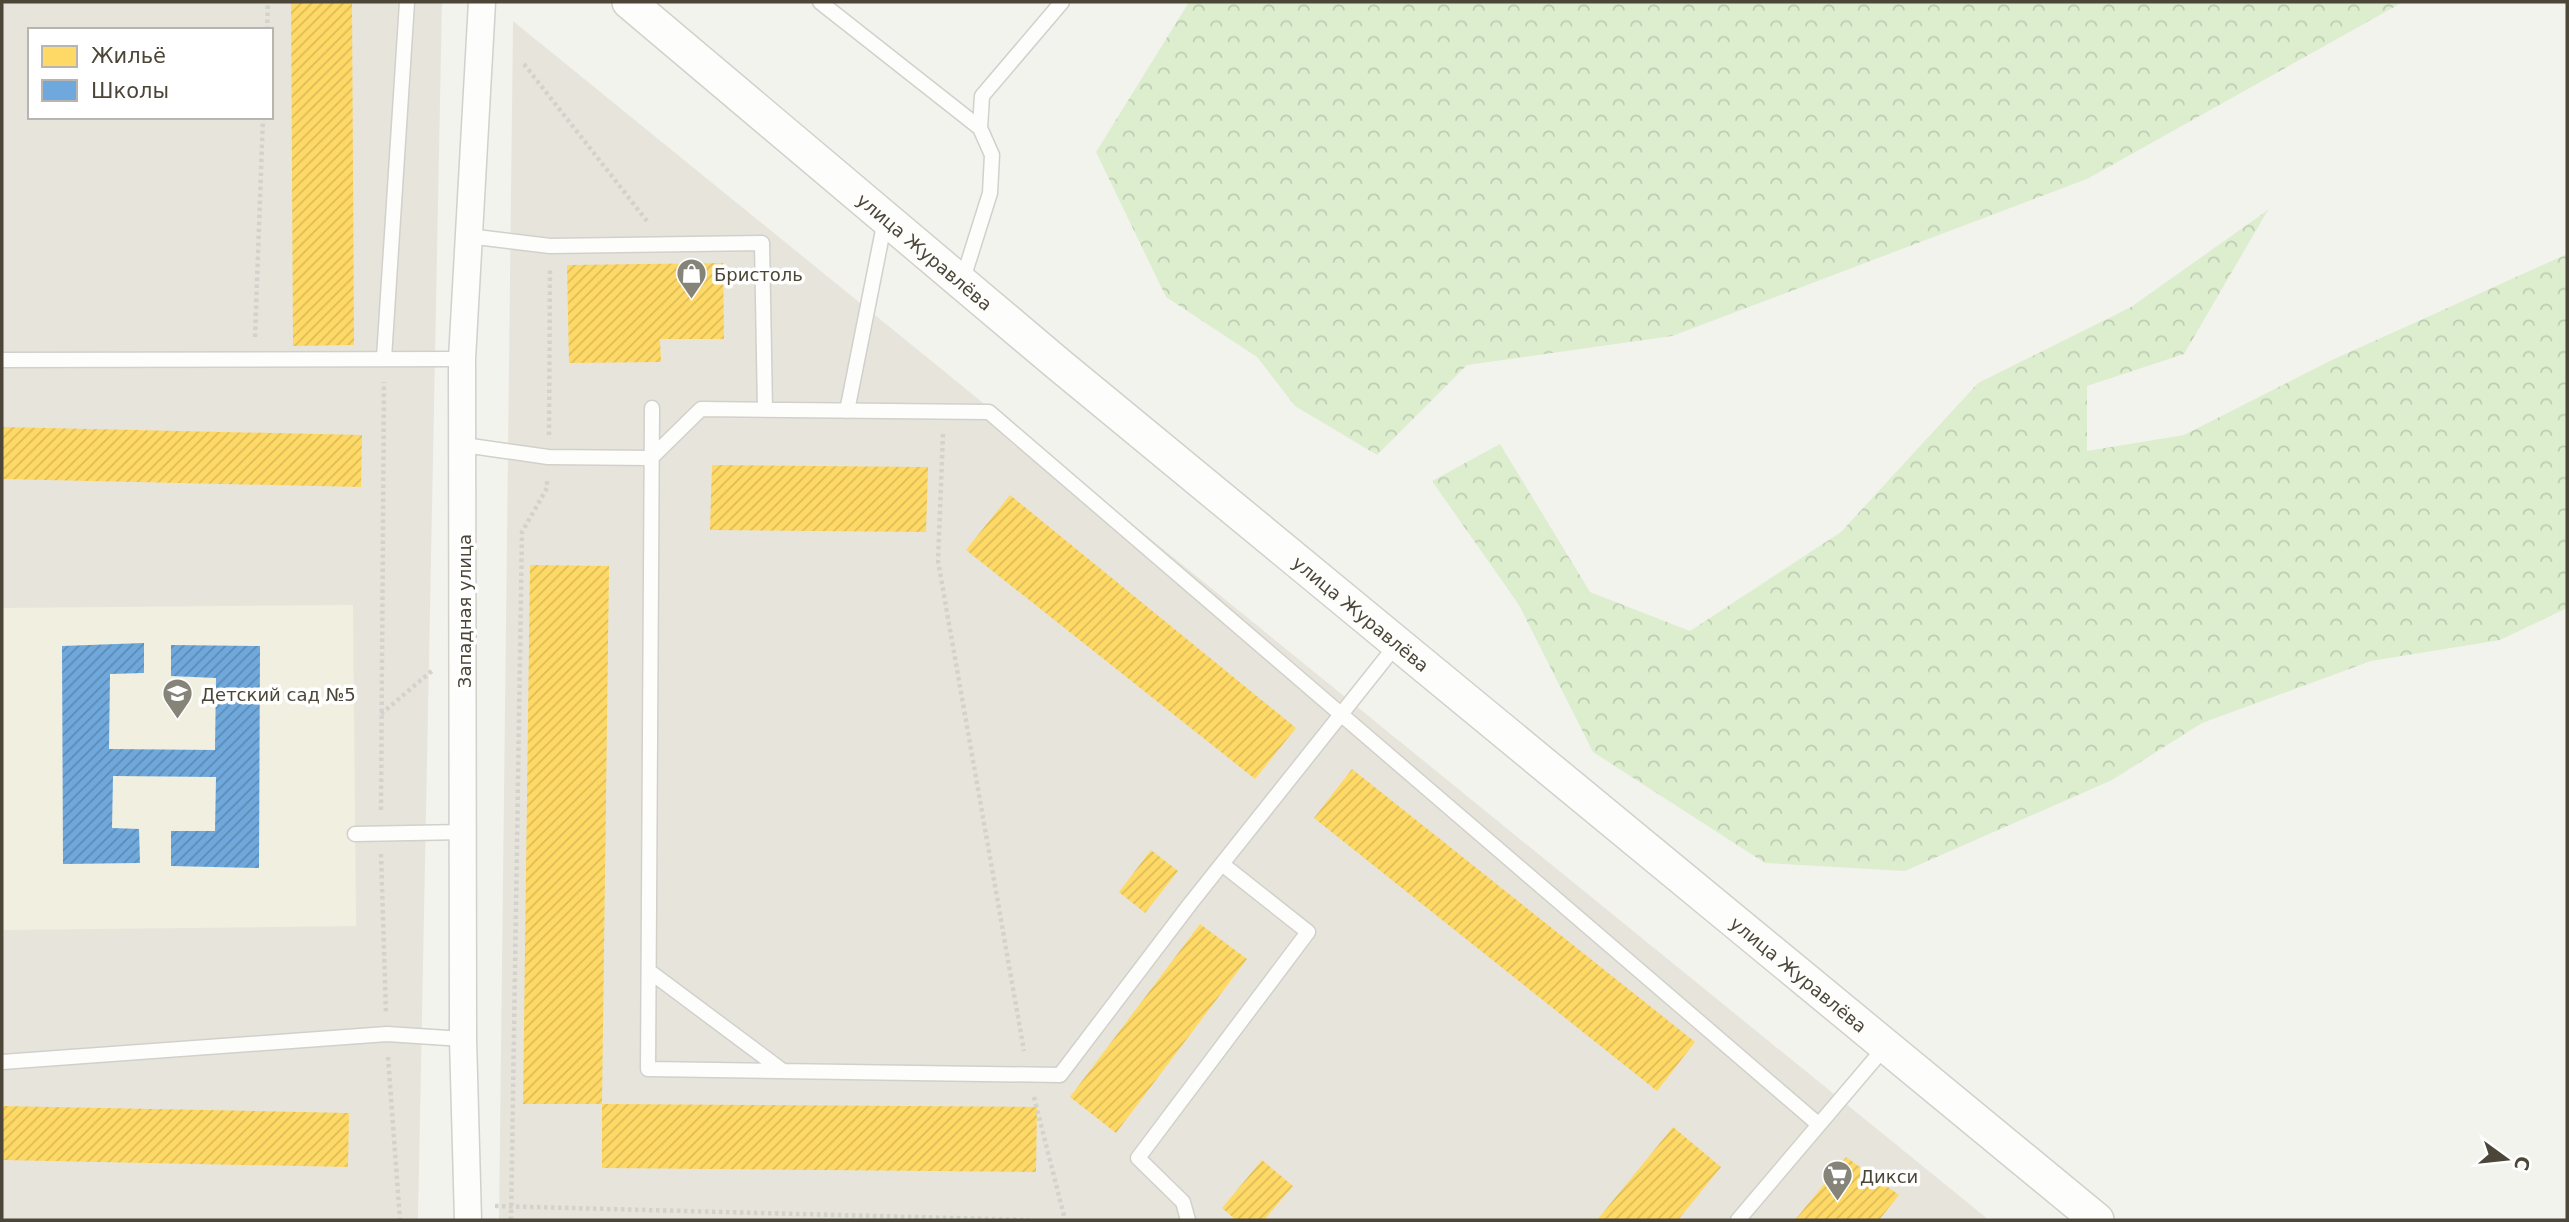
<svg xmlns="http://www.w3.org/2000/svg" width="2569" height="1222" font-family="'DejaVu Sans',sans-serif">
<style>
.residential{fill:#e7e5db;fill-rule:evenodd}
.education{fill:#f1efe0}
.forest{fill:url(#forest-crowns)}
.homes{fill:url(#homes-hatch)}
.schools{fill:url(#schools-hatch)}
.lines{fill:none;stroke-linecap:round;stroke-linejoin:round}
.service-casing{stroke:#d1d0cb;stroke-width:17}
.minor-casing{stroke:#d1d0cb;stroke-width:29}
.tertiary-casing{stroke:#d1d0cb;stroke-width:36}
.path{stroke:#d3d2cc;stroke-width:4.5;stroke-dasharray:3.5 3.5;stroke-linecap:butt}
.service{stroke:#fdfdfc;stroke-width:14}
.minor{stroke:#fdfdfc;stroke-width:26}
.tertiary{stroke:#fdfdfc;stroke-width:33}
.labels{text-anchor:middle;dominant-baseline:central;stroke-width:7;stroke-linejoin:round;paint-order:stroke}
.street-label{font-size:18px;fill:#4b4638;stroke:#fff}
.poi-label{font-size:18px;fill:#4b4638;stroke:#fff;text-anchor:start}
</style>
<defs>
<pattern id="forest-crowns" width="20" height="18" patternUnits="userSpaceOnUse" patternTransform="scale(1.75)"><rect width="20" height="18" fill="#dceece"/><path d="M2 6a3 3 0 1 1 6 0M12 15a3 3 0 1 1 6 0" fill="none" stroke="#becdb2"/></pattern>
<pattern id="homes-hatch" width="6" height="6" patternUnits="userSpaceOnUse" patternTransform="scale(1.75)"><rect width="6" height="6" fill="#ffd966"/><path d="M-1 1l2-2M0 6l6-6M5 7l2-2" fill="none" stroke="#dcbc59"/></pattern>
<pattern id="schools-hatch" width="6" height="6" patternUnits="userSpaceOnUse" patternTransform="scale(1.75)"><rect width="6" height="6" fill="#6fa8dc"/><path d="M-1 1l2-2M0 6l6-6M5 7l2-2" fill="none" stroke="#5d8bb3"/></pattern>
</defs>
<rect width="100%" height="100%" fill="#f3f3ee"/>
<path class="residential" d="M2,2H442L418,1220H2ZM30,30H271V117H30Z
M513,21L1989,1220H499Z"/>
<path class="education" d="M353,605L356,926L2,930V608Z"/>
<path class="forest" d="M1189,2H2403L2087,179L1672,336L1467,365L1377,455L1295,406L1257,357L1166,297L1096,152Z
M2268,210L2184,354L2087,386V451L2184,435L2332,360L2567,254V608L2500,640L2371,661L2202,723L2112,780L1905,871L1765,863L1593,752L1519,605L1432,481L1500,444L1590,592L1690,631L1841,532L1978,383L2131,307Z"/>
<path class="homes" d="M291,2H352L354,345L293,346Z
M723,263L724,339H660L661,362L569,363L567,265Z
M2,427L362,435L361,487L2,479Z
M712,465L928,467L926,532L710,530Z
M1010,495L1296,728L1255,779L966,550Z
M530,565L609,566L602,1104H523Z
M1352,769L1695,1042L1657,1091L1314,818Z
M1151,850L1178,871L1145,913L1119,892Z
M1200,924L1247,959L1116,1133L1070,1097Z
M602,1104L1037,1107L1036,1172L602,1168Z
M2,1106L349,1113L348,1167L2,1160Z
M1673,1127L1721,1167L1678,1220H1597Z
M1846,1157L1899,1195L1879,1220H1795Z
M1262,1160L1293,1186L1264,1220H1236L1222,1208Z"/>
<path class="schools" d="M144,643V673L110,674L109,749L215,750L216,678L171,676V645L260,646L259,868L171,866V831H215L216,777L113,776L112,828L139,829L140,863L63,864L62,646Z"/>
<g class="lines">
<defs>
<path id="service" d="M820,2L980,128
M468,236L550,246L762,243L765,410
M962,282L990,193L992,155L980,128L982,96L1062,2
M384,358L407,2
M2,360L462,359
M652,408L648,1069L1060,1075L1190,904L1397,644
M847,411L885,220
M464,445L548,457L651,458L701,409L989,412L1818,1124
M355,834L464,832
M649,971L783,1071
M2,1062L387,1034L463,1039
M1188,1220L1183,1202L1138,1158L1308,932L1222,864
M1738,1220L1885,1047"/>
<path id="minor" d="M468,1220L463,1039L462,359L482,2"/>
<g id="tertiary">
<path id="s1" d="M629,2L1057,363L2097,1220"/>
</g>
</defs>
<use href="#service" class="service-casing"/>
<use href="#minor" class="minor-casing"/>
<use href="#tertiary" class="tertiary-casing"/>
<path class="path" d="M267,30L268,2
M524,64L647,221
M255,337L263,117
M943,434L938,561L1024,1051
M549,435L550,269
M381,714L434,669
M381,810L384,382
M381,854L386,1013
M388,1057L400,1220
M1034,1097L1065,1220
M495,1206L1029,1220
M511,1220L522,532L547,488V479"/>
<use href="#service" class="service"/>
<use href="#minor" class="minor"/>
<use href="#tertiary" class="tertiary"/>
</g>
<defs>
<symbol id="shop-pin" viewBox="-11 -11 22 30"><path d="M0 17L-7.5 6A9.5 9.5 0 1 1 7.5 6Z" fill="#868378" stroke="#fff"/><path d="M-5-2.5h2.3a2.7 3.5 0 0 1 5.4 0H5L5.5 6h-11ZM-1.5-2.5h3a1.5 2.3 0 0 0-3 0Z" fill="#fff"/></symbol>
<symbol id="school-pin" viewBox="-11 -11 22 30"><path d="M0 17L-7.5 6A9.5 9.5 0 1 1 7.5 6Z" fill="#868378" stroke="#fff"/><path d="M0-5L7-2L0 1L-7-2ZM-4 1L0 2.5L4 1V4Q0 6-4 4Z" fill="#fff"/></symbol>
<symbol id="supermarket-pin" viewBox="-11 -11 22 30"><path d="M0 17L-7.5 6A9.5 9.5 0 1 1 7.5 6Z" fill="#868378" stroke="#fff"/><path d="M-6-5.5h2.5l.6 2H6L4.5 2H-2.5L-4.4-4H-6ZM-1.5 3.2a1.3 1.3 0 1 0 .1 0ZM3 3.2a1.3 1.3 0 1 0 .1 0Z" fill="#fff"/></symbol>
</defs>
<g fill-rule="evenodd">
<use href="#shop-pin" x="674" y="256" width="35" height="47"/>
<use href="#school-pin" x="160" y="676" width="35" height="47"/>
<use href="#supermarket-pin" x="1820" y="1158" width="35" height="47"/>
</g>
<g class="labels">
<g class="street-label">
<text stroke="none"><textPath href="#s1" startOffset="387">улица Журавлёва</textPath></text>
<text transform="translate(464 611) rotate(-90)">Западная улица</text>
<text stroke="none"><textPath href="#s1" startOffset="954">улица Журавлёва</textPath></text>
<text stroke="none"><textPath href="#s1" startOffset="1521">улица Журавлёва</textPath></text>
</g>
<g class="poi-label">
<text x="714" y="274">Бристоль</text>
<text x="201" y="694">Детский сад №5</text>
<text x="1860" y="1176">Дикси</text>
</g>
</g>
<rect width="2569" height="1222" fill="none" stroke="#4b4638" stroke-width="7"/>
<rect x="28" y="28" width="245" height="91" fill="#ffffff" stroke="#b7b5af" stroke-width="2"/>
<rect x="42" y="46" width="35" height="21" fill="#ffd966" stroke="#b7b5af" stroke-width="2"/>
<text x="91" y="63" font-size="21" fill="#4b4638">Жильё</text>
<rect x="42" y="80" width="35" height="21" fill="#6fa8dc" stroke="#b7b5af" stroke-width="2"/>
<text x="91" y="98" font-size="21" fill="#4b4638">Школы</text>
<g transform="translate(2506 1159) rotate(105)" stroke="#ffffff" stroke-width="5" paint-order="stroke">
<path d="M0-5L12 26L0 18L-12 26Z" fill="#4b4638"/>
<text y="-10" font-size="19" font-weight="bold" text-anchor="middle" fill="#4b4638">С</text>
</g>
</svg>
